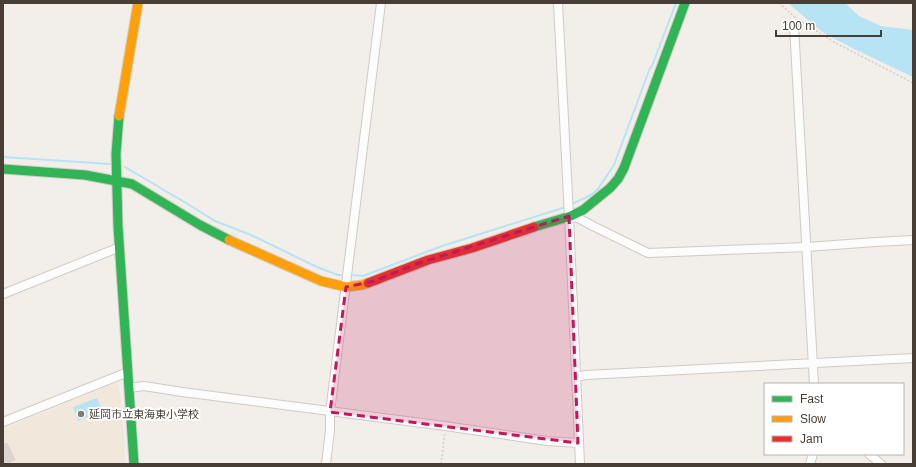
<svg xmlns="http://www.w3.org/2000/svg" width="916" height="467" font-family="Arial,'Noto Sans JP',sans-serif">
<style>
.education{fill:#f1e7db}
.water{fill:#b6e4f4}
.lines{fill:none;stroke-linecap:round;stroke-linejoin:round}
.stream{stroke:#b6e4f4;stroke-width:2}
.building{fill:#dad5d1;stroke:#dad5d0}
.street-casing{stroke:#cfcac6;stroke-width:10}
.fast-casing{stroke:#d4ccc1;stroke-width:11}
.slow-casing{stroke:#d4ccc1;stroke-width:11}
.jam-casing{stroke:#d4ccc1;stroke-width:11}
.path{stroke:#d2cec9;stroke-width:1.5;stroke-dasharray:2 2;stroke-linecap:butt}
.street{stroke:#fdfcfc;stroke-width:8}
.fast{stroke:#30b455;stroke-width:9}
.slow{stroke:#ff9f0a;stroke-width:9}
.jam{stroke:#e5322d;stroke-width:9}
.marked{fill:#c2185b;fill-opacity:0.2;stroke:#c2185b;stroke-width:3;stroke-dasharray:8 5;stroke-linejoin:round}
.poi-dot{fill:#847c74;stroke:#fff;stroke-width:1.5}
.labels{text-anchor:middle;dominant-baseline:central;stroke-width:4;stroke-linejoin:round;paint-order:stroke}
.poi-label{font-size:11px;fill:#493e35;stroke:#fff;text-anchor:start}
</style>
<rect width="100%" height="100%" fill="#f2eeea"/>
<path class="education" d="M118,383L121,399L126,464H3V429L109,386Z"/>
<path class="water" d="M788,3H845L859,16L881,26L913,30V77L852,48L822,32Z
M97,398L103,411L78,421L73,407Z"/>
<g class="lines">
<path class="stream" d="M3,157L110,164
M125,167L186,203L215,221L251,235L317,267L338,275H341
M570,205L591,195L598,189L614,165L650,68L652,66L676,3
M353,275L363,276L442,246L566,207"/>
</g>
<path class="building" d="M7,443L15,460L6,464H3V445Z"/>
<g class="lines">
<defs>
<path id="street" d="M558,3L569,216L580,464
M794,26L814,384
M570,216L580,219L593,226L648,253L806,247L876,242L913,240
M3,294L120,247
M576,377L586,375L913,358
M129,388L144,386L182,392L445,426L547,441L578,443
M3,422L128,372
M869,454L881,464
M326,464L330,430V412L381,3
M810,464L813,454"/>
<path id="fast" d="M119,116L116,154L118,226L134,464
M3,169L85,175L132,184L200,225L229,240
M534,227L571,216L583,210L610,188L618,179L624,168L685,3"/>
<path id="slow" d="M119,116L138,3
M229,240L321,281L346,287L362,285L368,283"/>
<path id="jam" d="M368,283L428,260L472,248L534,227"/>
</defs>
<use href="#street" class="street-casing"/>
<use href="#fast" class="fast-casing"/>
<use href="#slow" class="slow-casing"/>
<use href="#jam" class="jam-casing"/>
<path class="path" d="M779,3L796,18
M799,20L834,42L913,83
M441,464L445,432"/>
<use href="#street" class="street"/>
<use href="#fast" class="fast"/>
<use href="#slow" class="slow"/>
<use href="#jam" class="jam"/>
</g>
<path class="marked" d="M569,216L578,443L330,412L346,287L374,281L416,264Z"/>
<circle class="poi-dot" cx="81" cy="414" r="4"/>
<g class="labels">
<g class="poi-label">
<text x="89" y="414">延岡市立東海東小学校</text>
</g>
</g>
<rect width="916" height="467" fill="none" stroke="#493e35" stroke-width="8"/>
<rect x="764" y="383" width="140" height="72" fill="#ffffff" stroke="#b6b2ae"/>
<rect x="772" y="396" width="20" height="6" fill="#30b455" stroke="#b6b2ae"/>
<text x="800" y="403" font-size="12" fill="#493e35">Fast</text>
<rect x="772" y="416" width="20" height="6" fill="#ff9f0a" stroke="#b6b2ae"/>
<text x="800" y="423" font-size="12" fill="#493e35">Slow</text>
<rect x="772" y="436" width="20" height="6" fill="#e5322d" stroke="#b6b2ae"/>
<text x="800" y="443" font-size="12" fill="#493e35">Jam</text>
<path d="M776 30v6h105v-6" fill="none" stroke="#493e35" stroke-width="2"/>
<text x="782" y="30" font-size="12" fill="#493e35" stroke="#ffffff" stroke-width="3" paint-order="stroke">100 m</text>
</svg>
